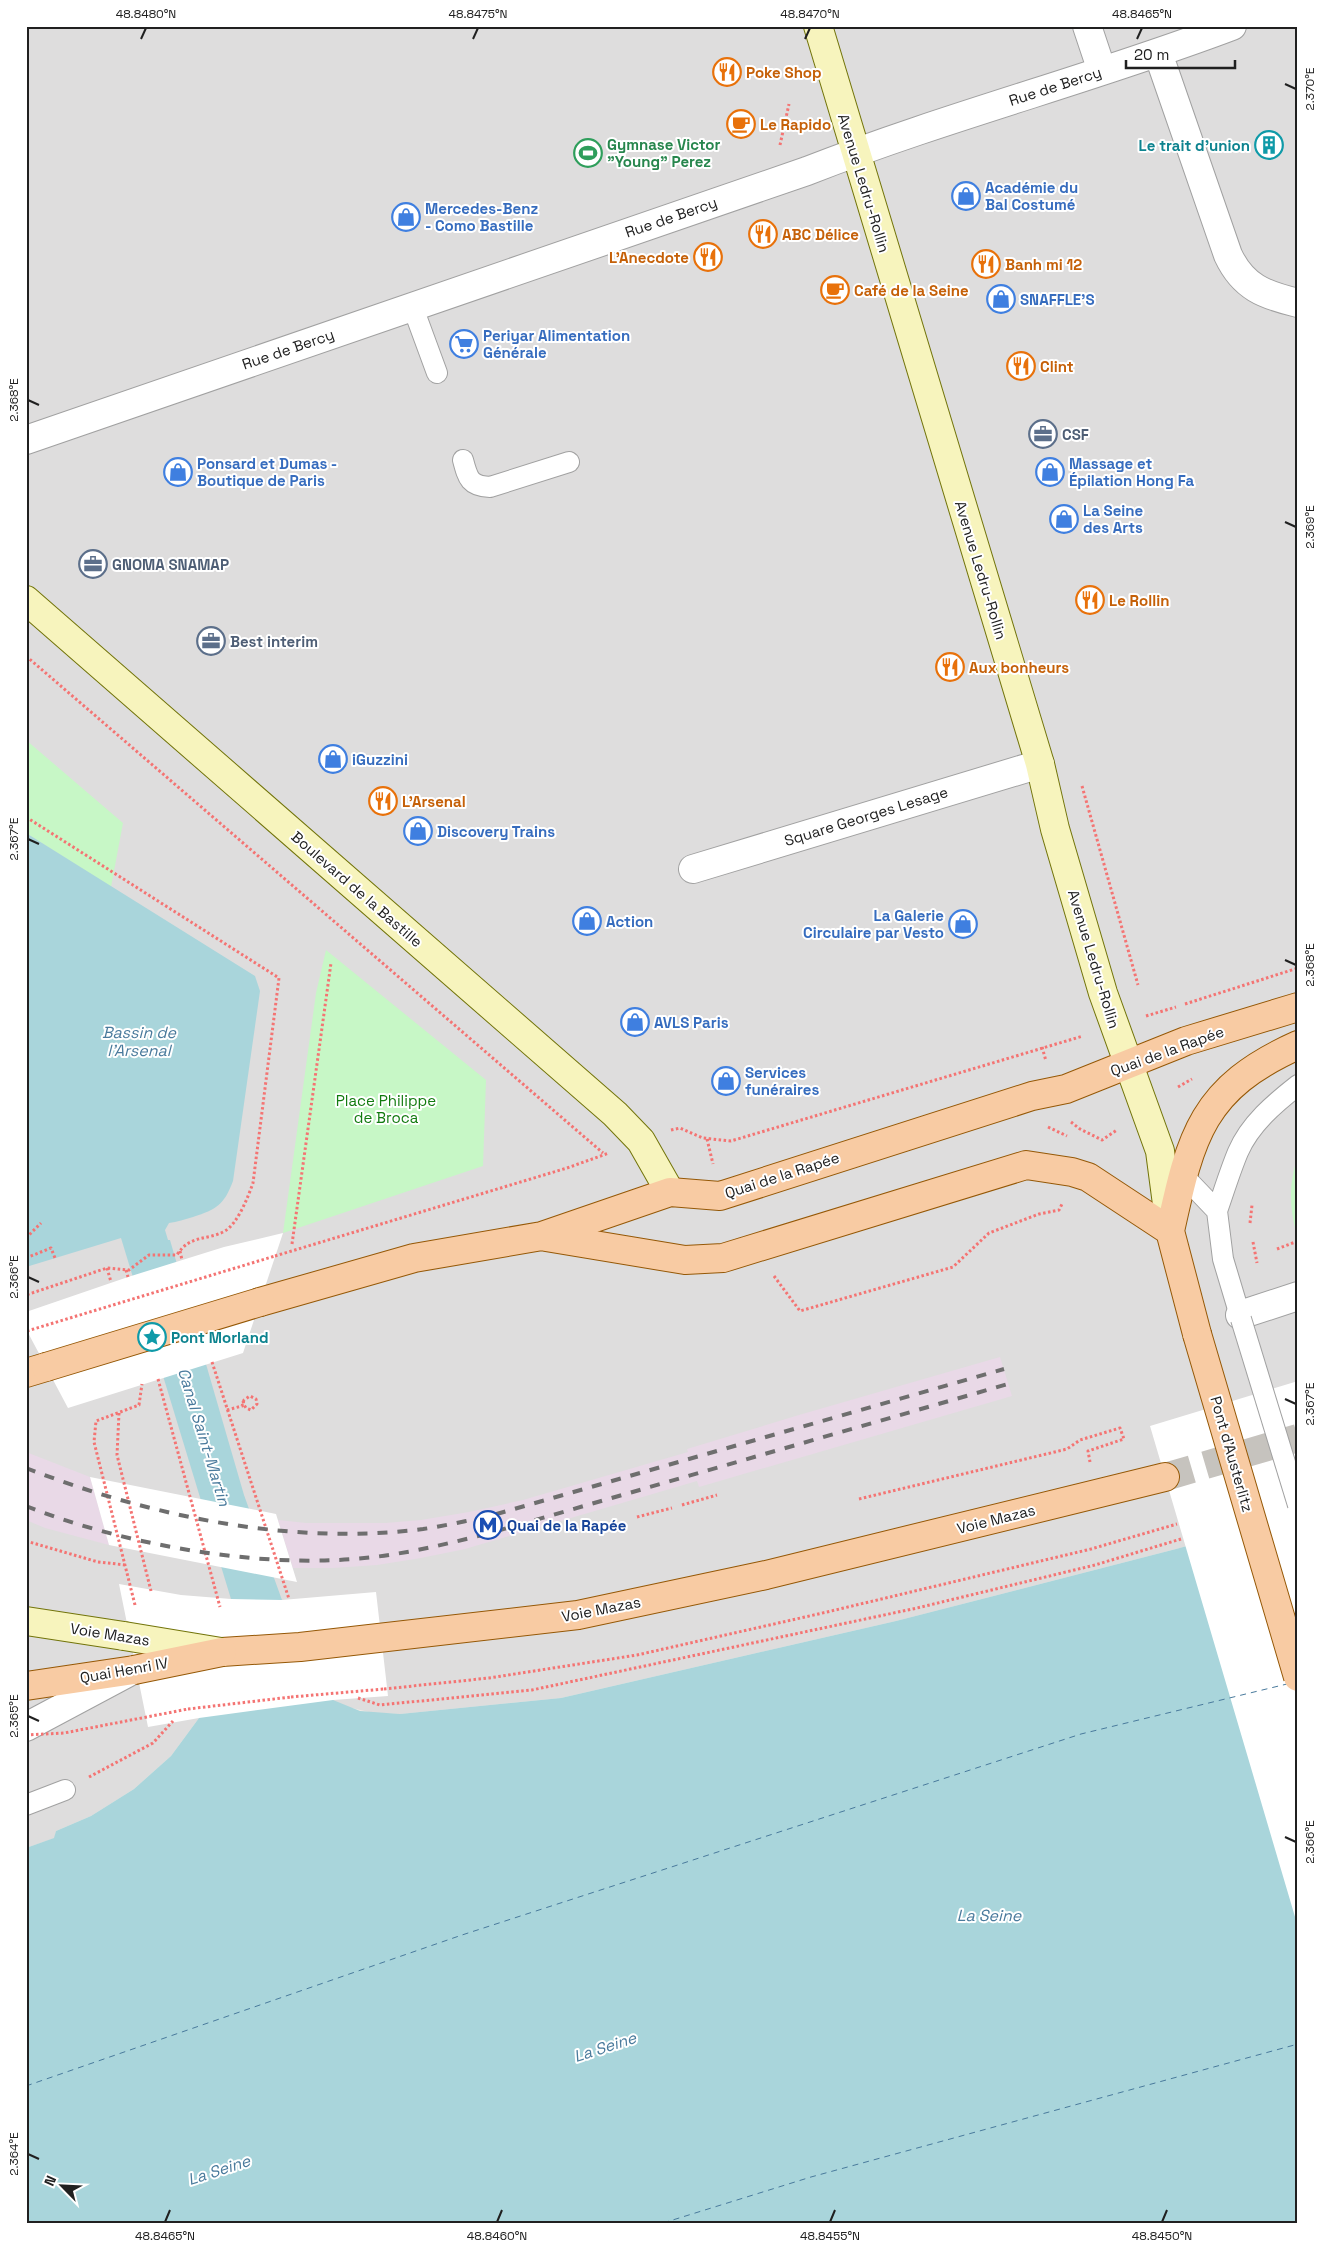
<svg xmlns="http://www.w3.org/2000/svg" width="1324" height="2249" font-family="'Space Grotesk',sans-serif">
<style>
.residential{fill:#dedddd}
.industrial{fill:#e9d9e7}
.park{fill:#c7f7c6}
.water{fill:#a9d5db}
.pier{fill:#fff}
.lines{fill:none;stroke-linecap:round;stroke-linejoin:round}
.ferry{stroke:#497a9c;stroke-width:1;stroke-dasharray:6 5;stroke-linecap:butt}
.primary-tunnel{stroke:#c6c3be;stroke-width:28;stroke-dasharray:28 14;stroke-linecap:butt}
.lane-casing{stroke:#a1a1a1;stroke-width:22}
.street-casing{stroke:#a1a1a1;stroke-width:30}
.secondary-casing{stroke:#72740a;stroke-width:30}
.primary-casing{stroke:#955806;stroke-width:30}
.path{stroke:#f47473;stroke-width:3;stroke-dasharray:2.5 2.5;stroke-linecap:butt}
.lane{stroke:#fff;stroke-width:20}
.street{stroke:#fff;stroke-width:28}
.secondary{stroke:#f7f4bd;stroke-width:28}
.primary{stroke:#f8cba3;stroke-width:28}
.rail{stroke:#6e6e6e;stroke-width:4;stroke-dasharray:10 10;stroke-linecap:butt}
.lane-bridge-casing{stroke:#a1a1a1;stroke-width:22;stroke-linecap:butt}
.secondary-bridge-casing{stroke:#72740a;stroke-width:30;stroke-linecap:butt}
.primary-bridge-casing{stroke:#955806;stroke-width:30;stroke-linecap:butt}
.path-bridge{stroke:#f47473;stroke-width:3;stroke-dasharray:2.5 2.5;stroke-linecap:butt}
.lane-bridge{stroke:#fff;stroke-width:20}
.secondary-bridge{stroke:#f7f4bd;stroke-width:28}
.primary-bridge{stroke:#f8cba3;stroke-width:28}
.ticks{fill:none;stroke:#202020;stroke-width:2}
.labels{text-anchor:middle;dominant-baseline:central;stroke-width:4;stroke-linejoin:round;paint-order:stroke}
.food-label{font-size:15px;font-weight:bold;fill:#c56008;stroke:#fff;text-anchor:start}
.street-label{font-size:15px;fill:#202020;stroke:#fff}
.leisure-label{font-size:15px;font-weight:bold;fill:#27864d;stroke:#fff;text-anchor:start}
.culture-label{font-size:15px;font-weight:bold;fill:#0d838f;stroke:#fff;text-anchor:end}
.shop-label{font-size:15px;font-weight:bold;fill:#366cbe;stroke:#fff;text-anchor:start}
.service-label{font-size:15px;font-weight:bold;fill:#4e5e75;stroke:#fff;text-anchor:start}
.park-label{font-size:15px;fill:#127b10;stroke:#fff}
.transit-label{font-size:15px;font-weight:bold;fill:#164399;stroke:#fff;text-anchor:start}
.water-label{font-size:16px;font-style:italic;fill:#497a9c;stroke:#fff}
.neatline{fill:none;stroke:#202020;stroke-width:2}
.ticks-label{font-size:12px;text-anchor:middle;fill:#202020}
</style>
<rect width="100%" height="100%" fill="#f0ece6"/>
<path class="residential" d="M26,26H1298V1515L1176,1549L896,1621L561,1698L400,1714L373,1713L352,1708L199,1718L171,1756L134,1789L91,1816L56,1831L55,1838L26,1848Z"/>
<path class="industrial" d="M1000,1357L1012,1396L699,1487L697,1481L465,1549L421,1558L377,1565L333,1568H293L278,1520L306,1523H386L421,1520L469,1512L523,1500L688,1452L687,1449L799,1415Z
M26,1452L90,1477L109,1545L45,1528L26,1520Z"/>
<path class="park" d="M26,740L123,823L111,887L26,833Z
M326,950L486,1080L483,1166L283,1233L316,993Z
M1298,1156V1231L1296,1232C1289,1205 1289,1182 1298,1156Z"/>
<path class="water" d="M26,833L255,976L260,991L233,1181C224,1205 217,1209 193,1217C185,1219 177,1222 169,1223L165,1230L168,1240H170L244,1495L282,1600L314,1676L333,1700L360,1711L400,1714L561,1698L896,1621L1176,1549L1298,1515V2223H26V1848L54,1838L56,1831L91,1816L134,1789L171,1756L199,1718L231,1599L121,1238L26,1267Z"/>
<path class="pier" d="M283,1233L243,1353L68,1408L26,1329V1312L128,1277L224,1247Z
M1298,1381V1927L1150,1426Z
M90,1477L276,1514L297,1582L109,1545Z
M119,1584L181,1595L231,1599L282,1600L376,1592L388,1696L333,1700L199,1718L148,1727Z"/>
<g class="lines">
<path class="ferry" d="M26,2086L462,1935L1081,1734L1287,1684
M663,2223L811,2177L1298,2044"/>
<path class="primary-tunnel" d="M1165,1477L1298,1438"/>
<defs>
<path id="lane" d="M412,305L437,373
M463,460C468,479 470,486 490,487L569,462
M1175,1167L1217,1211L1223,1259L1241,1319
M1217,1211C1224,1191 1230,1171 1238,1152C1250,1124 1275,1103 1298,1085
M26,1805L65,1790"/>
<path id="street" d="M1087,26L1102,71
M1158,53L1228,255C1243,287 1264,295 1298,303
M26,440L807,171C947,116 1092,79 1232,26
M693,869L1040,764
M1240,1315L1298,1296
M26,1727L131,1671"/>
<path id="secondary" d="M818,26L1040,764L1055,829L1103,993L1160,1151L1170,1227
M26,600L615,1114L641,1141L670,1192
M26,1621L124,1636"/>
<path id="primary" d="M1170,1231C1191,1135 1202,1088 1298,1045
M546,1237L685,1260L723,1258L1026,1165L1072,1172L1088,1177L1170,1231L1197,1334
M260,1302L414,1258L542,1236L670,1192L720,1196L1032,1096L1066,1089L1186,1041L1298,1007
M26,1373L46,1367
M222,1652L300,1647L578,1615L766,1575L1165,1477
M26,1686L134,1670"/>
</defs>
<use href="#lane" class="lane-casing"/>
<use href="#street" class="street-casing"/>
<use href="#secondary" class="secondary-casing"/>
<use href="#primary" class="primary-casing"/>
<path class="path" d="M780,145L789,104
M26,656L603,1153
M1082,786L1138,985
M26,817L279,978L253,1183C248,1197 238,1223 225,1231C207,1241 190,1234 177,1255H149L129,1270L107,1268L26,1295
M1185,1004L1298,968
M1146,1016L1176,1007
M1042,1047L1046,1061
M1178,1087L1192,1079
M1071,1122L1080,1129L1102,1140L1117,1130
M1048,1127L1067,1136
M671,1130L680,1128L703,1138L731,1141L1083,1036
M707,1139L713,1164
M1250,1223L1252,1205
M26,1238L41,1223
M1253,1242L1257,1263
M292,1244L331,963
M1277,1249L1298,1241
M180,1251L182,1260
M275,1256L567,1168L609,1153
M26,1258L51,1248L55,1258
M107,1268L111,1282
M126,1270L128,1277
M774,1276L800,1311L953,1267L989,1233L1039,1214L1059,1210L1062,1204
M26,1331H27
M212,1362L289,1599
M158,1379L220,1607
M227,1410L242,1406L244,1400L250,1396L256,1399L257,1404L251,1410L246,1408L244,1405
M119,1413L117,1455L151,1591
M859,1499L1067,1449L1080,1440L1120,1428L1124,1439L1088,1451L1090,1462
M682,1505L717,1495
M637,1517L672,1508
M26,1541L98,1562L126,1565
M135,1605L94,1442L96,1421L139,1405L142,1384
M384,1689L489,1678L637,1655L827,1612L1091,1549L1177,1524
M358,1698L380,1705L532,1690L917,1608L1095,1565L1181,1539
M188,1709L291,1697
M89,1777L153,1743L173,1721"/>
<use href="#lane" class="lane"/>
<use href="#street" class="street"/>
<use href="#secondary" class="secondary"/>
<use href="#primary" class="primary"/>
<path class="rail" d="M26,1468C149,1516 291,1546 423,1529C444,1526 465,1521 486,1517L1004,1369
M26,1506C116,1542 241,1565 337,1560C390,1558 439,1546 490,1533L1008,1384"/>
<defs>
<path id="lane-bridge" d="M1241,1319L1298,1505"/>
<path id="secondary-bridge" d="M124,1636L221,1652"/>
<path id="primary-bridge" d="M1197,1334L1298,1677
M46,1367L260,1302
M134,1670L222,1652"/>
</defs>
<use href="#lane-bridge" class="lane-bridge-casing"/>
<use href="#secondary-bridge" class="secondary-bridge-casing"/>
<use href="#primary-bridge" class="primary-bridge-casing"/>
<path class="path-bridge" d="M27,1331L275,1256
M243,1401L244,1405
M291,1697L384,1689
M26,1735L64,1733L188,1709"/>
<use href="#lane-bridge" class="lane-bridge"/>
<use href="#secondary-bridge" class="secondary-bridge"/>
<use href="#primary-bridge" class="primary-bridge"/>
</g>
<path class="ticks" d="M141,39L146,28M473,39L478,28M805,39L810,28M1137,39L1142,28M1285,84L1296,89M28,400L39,405M1285,522L1296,527M28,839L39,844M1285,960L1296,965M28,1277L39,1282M1285,1399L1296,1404M28,1716L39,1721M1285,1837L1296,1842M28,2154L39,2159M165,2222L170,2210M497,2222L502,2210M830,2222L835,2210M1162,2222L1167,2210"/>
<defs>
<symbol id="restaurant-ring" viewBox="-11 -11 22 22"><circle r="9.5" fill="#fff" stroke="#e8710a" stroke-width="1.5"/><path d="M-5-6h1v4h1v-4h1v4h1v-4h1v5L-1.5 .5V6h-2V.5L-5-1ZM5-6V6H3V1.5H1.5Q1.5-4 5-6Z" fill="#e8710a"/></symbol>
<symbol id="cafe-ring" viewBox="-11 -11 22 22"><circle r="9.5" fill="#fff" stroke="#e8710a" stroke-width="1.5"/><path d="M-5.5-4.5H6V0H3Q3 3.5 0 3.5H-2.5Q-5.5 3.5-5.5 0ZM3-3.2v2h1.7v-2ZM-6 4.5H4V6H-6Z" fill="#e8710a"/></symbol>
<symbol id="building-ring" viewBox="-11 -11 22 22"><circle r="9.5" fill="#fff" stroke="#0f9aa8" stroke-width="1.5"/><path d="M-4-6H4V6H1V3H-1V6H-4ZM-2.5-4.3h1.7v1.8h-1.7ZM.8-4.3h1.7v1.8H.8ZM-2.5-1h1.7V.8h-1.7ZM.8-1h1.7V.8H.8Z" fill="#0f9aa8"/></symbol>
<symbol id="stadium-ring" viewBox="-11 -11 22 22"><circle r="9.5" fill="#fff" stroke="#2e9e5b" stroke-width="1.5"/><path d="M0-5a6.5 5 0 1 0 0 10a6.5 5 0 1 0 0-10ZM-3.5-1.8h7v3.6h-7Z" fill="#2e9e5b"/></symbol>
<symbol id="shop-ring" viewBox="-11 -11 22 22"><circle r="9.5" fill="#fff" stroke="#3f7fe0" stroke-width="1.5"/><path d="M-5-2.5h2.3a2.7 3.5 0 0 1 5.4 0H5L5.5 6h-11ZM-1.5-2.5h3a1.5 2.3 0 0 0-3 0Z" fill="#3f7fe0"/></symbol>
<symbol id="supermarket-ring" viewBox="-11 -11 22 22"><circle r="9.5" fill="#fff" stroke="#3f7fe0" stroke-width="1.5"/><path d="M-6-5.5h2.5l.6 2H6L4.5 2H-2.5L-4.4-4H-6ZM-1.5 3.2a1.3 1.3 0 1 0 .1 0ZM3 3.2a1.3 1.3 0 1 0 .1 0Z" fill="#3f7fe0"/></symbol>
<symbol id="office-ring" viewBox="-11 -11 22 22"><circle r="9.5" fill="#fff" stroke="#5c6f8a" stroke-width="1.5"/><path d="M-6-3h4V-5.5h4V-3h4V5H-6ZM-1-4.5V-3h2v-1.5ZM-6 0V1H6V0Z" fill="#5c6f8a"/></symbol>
<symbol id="sight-ring" viewBox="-11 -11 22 22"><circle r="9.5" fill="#fff" stroke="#0f9aa8" stroke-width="1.5"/><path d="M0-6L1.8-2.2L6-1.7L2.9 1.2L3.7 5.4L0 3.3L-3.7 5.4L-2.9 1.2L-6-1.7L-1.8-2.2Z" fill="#0f9aa8"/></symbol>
<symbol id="metro-ring" viewBox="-11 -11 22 22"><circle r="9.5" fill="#fff" stroke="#1a4fb4" stroke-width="1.5"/><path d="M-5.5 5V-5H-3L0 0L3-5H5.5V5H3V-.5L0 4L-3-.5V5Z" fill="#1a4fb4"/></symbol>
</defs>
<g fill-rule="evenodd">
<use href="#restaurant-ring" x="711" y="56" width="32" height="32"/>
<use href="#cafe-ring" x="725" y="108" width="32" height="32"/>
<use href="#building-ring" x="1253" y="129" width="32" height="32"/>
<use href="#stadium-ring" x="572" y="137" width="32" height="32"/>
<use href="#shop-ring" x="950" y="180" width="32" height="32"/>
<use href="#shop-ring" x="390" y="201" width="32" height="32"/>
<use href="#restaurant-ring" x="747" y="218" width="32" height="32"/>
<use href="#restaurant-ring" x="692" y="241" width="32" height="32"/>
<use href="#restaurant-ring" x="970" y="248" width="32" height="32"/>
<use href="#cafe-ring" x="819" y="274" width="32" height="32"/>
<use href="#shop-ring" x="985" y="283" width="32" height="32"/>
<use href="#supermarket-ring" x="448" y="328" width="32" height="32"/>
<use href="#restaurant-ring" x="1005" y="350" width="32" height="32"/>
<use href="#office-ring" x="1027" y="418" width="32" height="32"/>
<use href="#shop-ring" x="162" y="456" width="32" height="32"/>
<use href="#shop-ring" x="1034" y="456" width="32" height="32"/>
<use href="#shop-ring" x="1048" y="503" width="32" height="32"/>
<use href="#office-ring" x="77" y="548" width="32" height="32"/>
<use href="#restaurant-ring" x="1074" y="584" width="32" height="32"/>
<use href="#office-ring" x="195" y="625" width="32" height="32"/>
<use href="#restaurant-ring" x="934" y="651" width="32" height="32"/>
<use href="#shop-ring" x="317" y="743" width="32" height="32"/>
<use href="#restaurant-ring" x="367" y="785" width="32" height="32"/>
<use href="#shop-ring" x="402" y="815" width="32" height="32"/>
<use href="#shop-ring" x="571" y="905" width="32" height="32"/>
<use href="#shop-ring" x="947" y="908" width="32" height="32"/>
<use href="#shop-ring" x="619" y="1006" width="32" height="32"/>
<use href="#shop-ring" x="710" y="1065" width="32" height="32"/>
<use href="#sight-ring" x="136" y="1321" width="32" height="32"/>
<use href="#metro-ring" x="472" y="1509" width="32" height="32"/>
</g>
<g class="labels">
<g class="food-label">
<text x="746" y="72">Poke Shop</text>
<text x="760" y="124">Le Rapido</text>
<text x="782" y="234">ABC Délice</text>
<text x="689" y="257" text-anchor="end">L'Anecdote</text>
<text x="1005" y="264">Banh mi 12</text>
<text x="854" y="290">Café de la Seine</text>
<text x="1040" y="366">Clint</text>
<text x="1109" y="600">Le Rollin</text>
<text x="969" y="667">Aux bonheurs</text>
<text x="402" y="801">L'Arsenal</text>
</g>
<g class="street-label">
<text transform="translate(1055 86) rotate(-18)">Rue de Bercy</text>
<text transform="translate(864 183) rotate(73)">Avenue Ledru-Rollin</text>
<text transform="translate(671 217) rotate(-19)">Rue de Bercy</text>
<text transform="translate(288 349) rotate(-19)">Rue de Bercy</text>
<text transform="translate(981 570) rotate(73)">Avenue Ledru-Rollin</text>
<text transform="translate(866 816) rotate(-17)">Square Georges Lesage</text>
<text transform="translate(357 889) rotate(41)">Boulevard de la Bastille</text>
<text transform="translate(1094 959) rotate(73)">Avenue Ledru-Rollin</text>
<text transform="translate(1167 1051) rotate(-20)">Quai de la Rapée</text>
<text transform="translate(782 1175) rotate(-18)">Quai de la Rapée</text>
<text transform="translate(1232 1454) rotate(74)">Pont d'Austerlitz</text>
<text transform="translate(996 1519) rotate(-14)">Voie Mazas</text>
<text transform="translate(601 1609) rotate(-11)">Voie Mazas</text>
<text transform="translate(110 1634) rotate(9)">Voie Mazas</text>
<text transform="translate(124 1670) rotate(-10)">Quai Henri IV</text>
</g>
<g class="leisure-label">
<text x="607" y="144">Gymnase Victor<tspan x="607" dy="17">"Young" Perez</tspan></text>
</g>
<g class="culture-label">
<text x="1250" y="145">Le trait d'union</text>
<text x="171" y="1337" text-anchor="start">Pont Morland</text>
</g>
<g class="shop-label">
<text x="985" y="187">Académie du<tspan x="985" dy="17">Bal Costumé</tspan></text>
<text x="425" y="208">Mercedes-Benz<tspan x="425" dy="17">- Como Bastille</tspan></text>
<text x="1020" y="299">SNAFFLE'S</text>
<text x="483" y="335">Periyar Alimentation<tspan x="483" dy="17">Générale</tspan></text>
<text x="197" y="463">Ponsard et Dumas -<tspan x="197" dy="17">Boutique de Paris</tspan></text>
<text x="1069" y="463">Massage et<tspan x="1069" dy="17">Épilation Hong Fa</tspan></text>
<text x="1083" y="510">La Seine<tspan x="1083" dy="17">des Arts</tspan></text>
<text x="352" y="759">iGuzzini</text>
<text x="437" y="831">Discovery Trains</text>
<text x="944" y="915" text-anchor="end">La Galerie<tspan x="944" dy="17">Circulaire par Vesto</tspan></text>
<text x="606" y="921">Action</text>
<text x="654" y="1022">AVLS Paris</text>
<text x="745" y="1072">Services<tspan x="745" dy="17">funéraires</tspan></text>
</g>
<g class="service-label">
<text x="1062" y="434">CSF</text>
<text x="112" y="564">GNOMA SNAMAP</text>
<text x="230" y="641">Best interim</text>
</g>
<g class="park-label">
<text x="386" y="1100">Place Philippe<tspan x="386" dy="17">de Broca</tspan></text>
</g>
<g class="transit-label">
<text x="507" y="1525">Quai de la Rapée</text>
</g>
<g class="water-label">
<text x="139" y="1032">Bassin de<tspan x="139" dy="18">l'Arsenal</tspan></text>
<text transform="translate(204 1437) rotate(73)">Canal Saint-Martin</text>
<text x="989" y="1915">La Seine</text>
<text transform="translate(605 2047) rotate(-18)">La Seine</text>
<text transform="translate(219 2170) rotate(-18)">La Seine</text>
</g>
</g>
<rect width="1324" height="2249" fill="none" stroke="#ffffff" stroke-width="55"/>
<g transform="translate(62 2186) rotate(294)" stroke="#ffffff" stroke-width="4" paint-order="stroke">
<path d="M0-4L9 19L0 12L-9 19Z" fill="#202020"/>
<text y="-8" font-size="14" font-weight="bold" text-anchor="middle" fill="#202020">N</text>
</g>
<path d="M1126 60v8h109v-8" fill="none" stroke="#202020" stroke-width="2.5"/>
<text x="1134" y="60" font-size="15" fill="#202020" stroke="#ffffff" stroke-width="4" paint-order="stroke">20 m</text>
<rect x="28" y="28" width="1268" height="2194" class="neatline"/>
<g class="ticks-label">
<text x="146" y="18">48.8480°N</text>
<text x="478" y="18">48.8475°N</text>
<text x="810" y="18">48.8470°N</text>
<text x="1142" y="18">48.8465°N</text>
<text transform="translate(1310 89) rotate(-90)" y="4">2.370°E</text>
<text transform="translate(14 400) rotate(-90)" y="4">2.368°E</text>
<text transform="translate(1310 527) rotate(-90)" y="4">2.369°E</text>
<text transform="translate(14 839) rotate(-90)" y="4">2.367°E</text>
<text transform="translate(1310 965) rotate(-90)" y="4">2.368°E</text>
<text transform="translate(14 1277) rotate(-90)" y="4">2.366°E</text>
<text transform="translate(1310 1404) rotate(-90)" y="4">2.367°E</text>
<text transform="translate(14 1716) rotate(-90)" y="4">2.365°E</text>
<text transform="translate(1310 1842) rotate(-90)" y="4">2.366°E</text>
<text transform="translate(14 2154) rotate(-90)" y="4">2.364°E</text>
<text x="165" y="2240">48.8465°N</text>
<text x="497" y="2240">48.8460°N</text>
<text x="830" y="2240">48.8455°N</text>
<text x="1162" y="2240">48.8450°N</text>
</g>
</svg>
